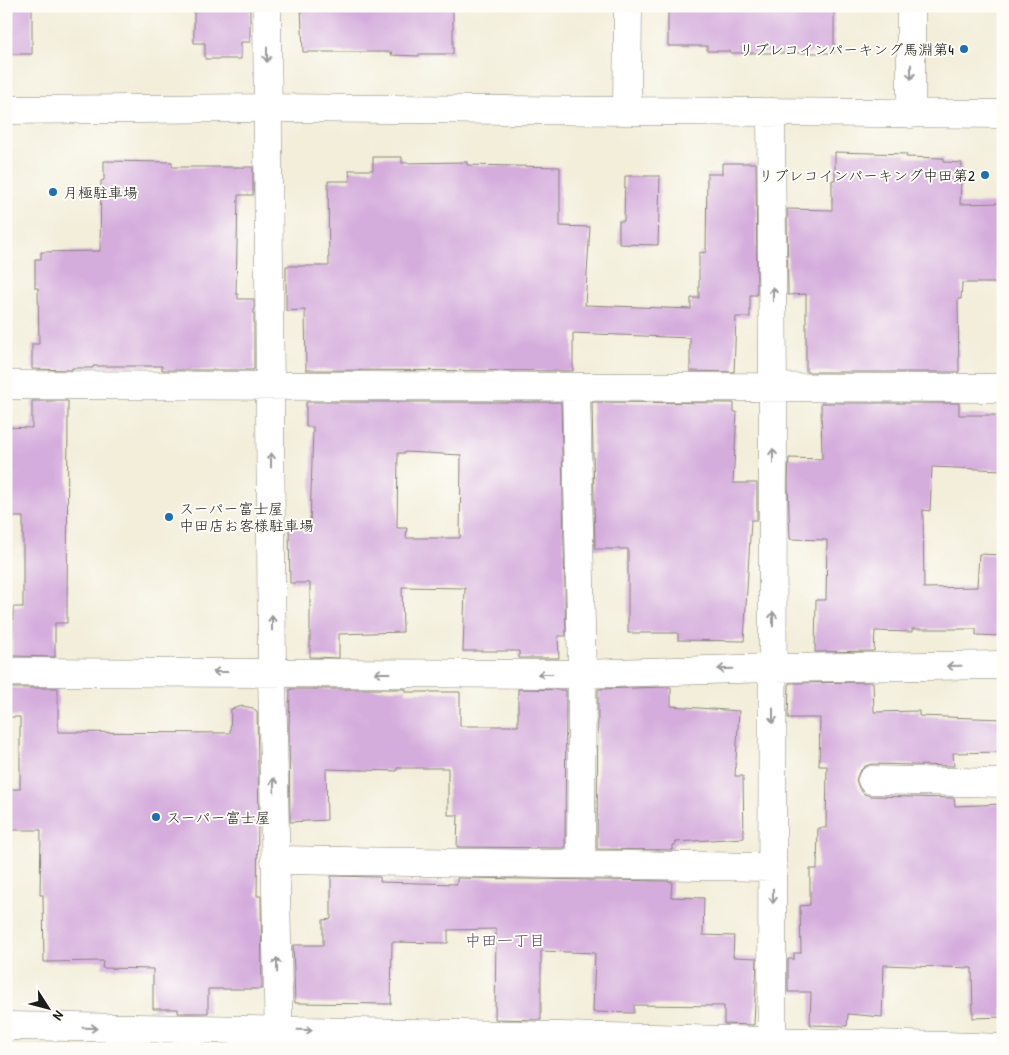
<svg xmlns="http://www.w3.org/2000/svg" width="1009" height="1055" font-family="'Patrick Hand','Klee One',sans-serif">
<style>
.building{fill:#d5addd;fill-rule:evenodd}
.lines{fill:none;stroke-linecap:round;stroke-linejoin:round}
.minor-casing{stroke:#88857b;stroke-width:29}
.minor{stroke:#fff;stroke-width:28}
.oneway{stroke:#999}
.poi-dot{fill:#1f6fb2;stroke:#fdfcf7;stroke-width:2}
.labels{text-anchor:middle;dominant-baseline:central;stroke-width:4;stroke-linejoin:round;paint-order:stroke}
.poi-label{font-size:15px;fill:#1c1c1c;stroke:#fdfcf7;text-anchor:start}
.neighbourhood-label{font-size:16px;fill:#5d4f60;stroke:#fdfcf7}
</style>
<rect width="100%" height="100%" fill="#fdfcf7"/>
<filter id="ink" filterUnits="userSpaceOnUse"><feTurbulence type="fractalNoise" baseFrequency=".02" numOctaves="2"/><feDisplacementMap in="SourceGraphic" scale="10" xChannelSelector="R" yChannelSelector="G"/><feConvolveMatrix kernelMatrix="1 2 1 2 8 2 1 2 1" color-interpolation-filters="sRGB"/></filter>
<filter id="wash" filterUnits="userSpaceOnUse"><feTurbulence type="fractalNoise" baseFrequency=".0096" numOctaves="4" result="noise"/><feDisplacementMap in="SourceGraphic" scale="20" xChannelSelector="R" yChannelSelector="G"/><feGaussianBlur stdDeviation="1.12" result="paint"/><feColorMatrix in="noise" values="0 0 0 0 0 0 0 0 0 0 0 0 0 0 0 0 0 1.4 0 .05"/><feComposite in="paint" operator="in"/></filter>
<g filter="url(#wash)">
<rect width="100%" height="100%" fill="#f3eeda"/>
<g id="blocks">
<path class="building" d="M6,6H32V54H6Z
M194,6L250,7V42H241V59H205V43H194Z
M385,6H453V54H419V56L391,55L392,52H303L301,8L385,9Z
M668,6H834V53H730V51H707V46H668Z
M835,152L907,154L906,157L944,158V162L962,163L960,204L1003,203V262H998V283H962L961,299H958L959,372H806V294L788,295L787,209L832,210V180H835Z
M373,157H402V163L467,162V165L560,167V226L590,227L585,305L691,309V298H699V253L706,252L707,174H722V163H756L757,295H750V317H736L734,372L690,371V338L573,333V371L306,370L305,310L286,311V266H329L328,181H350L349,170H373Z
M104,161L172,162V167H253V195H238L236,294H238V299H254V370H162V366H93V368H72V370L32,369V344H39L38,288H35V259H41V252L100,251L101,181L104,180Z
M625,176H660L658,245L619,244V221H624Z
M32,401H68L67,623H55V657L12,656L13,607H23V517H6V427L32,428Z
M306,402H561L566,636H558L559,658H519V651H463L465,588L402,587L403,632L339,634V658L310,657V583H290L289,527H310L313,427H306ZM405,452L461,455L460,538H406L407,528H397L398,453H405Z
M592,402L734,403V412H737L733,483H757V520H751L744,641L678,640V633H628V549H595Z
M821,403H959V415H1003V470L932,467L930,511L923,510L924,588L977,587L979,554L1003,555V636L976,635V629H912V632L875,631L874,651L815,652L816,600H826L827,540L790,539L788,484L789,458L822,459Z
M873,682L874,712L919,711V716L1003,719V752L953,753L954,766L872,764L865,766L859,772L856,780L859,788L864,794L871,796L954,798L955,806L1003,804V1017L973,1018L972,968L884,965L882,1017L848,1014L847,1026L810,1025L811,992H788V959H794V953H801L800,906L810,905V869H817L818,828H826L827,766H819L820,718H788L789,683Z
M671,687V706L739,711L735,776H743L744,838L676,842L675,845H673V850L597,849L598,689Z
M6,688H58V732L230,733L231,709L243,706L252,708L257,711L259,823H258L257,896H261L262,989H208V1013H178V1009H153V969L102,968L103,961L44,962L43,895H40L41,830H7L8,789H20V717H6Z
M290,689H406V692H460V726H518V689L566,690L565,848L457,847L458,815H448V768H397V771L326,769L327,820L290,822L289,728Z
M331,876L380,877V882L457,884V878L672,881L671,897L704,898L703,935L734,936L733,957L757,958L754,1025L724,1024V1006L634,1005V1013L593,1012L595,953L541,951V1020L495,1019L496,929L448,930V943L392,942L391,1004L295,1003L293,945H323V920L331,919Z"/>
</g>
</g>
<g filter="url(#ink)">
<use href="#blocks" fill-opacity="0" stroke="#88857b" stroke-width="1"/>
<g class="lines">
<defs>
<path id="minor" d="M267,6L272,672L279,1049
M911,6V114
M6,110L267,108L1003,114
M627,110L628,6
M771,112L773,388L772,1049
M6,385L1003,388
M576,387L582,674L581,864
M6,672L582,674L773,668L1003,665
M872,780L1003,783
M275,860L773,867
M6,1026C338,1031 671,1037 1003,1048"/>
</defs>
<use href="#minor" class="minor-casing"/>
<use href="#minor" class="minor"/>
</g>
<defs><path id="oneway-shaft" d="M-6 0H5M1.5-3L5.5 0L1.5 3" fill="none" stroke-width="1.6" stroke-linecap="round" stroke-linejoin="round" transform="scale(1.25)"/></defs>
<g class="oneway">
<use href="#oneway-shaft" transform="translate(267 55) rotate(90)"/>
<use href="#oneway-shaft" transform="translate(911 72) rotate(90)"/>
<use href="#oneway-shaft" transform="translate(773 294) rotate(-90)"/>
<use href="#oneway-shaft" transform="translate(773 456) rotate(-90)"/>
<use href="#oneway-shaft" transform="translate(271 460) rotate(-90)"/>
<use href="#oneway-shaft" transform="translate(773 619) rotate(-90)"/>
<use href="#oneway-shaft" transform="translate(272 623) rotate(-90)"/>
<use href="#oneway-shaft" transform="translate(954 666) rotate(179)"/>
<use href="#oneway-shaft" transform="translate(725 669) rotate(178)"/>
<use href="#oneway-shaft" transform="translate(220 672) rotate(-180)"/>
<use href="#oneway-shaft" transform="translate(382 673) rotate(-180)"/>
<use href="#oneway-shaft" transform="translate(545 674) rotate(-180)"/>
<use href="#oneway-shaft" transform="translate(773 716) rotate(90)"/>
<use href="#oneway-shaft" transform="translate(274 785) rotate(-91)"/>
<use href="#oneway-shaft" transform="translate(773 896) rotate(90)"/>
<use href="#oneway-shaft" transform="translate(277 965) rotate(-91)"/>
<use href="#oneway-shaft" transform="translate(90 1028) rotate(1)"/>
<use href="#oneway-shaft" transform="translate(305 1030) rotate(1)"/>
</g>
</g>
<g class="poi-dot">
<circle cx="964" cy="49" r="5"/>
<circle cx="985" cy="175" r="5"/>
<circle cx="53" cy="192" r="5"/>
<circle cx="169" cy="517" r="5"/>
<circle cx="156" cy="817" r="5"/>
</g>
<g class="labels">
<g class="poi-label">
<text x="954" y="49" text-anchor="end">リブレコインパーキング馬淵第4</text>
<text x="975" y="175" text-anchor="end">リブレコインパーキング中田第2</text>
<text x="63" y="192">月極駐車場</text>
<text x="179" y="508">スーパー富士屋<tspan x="179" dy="17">中田店お客様駐車場</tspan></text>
<text x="166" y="817">スーパー富士屋</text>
</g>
<g class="neighbourhood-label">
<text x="505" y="940">中田一丁目</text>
</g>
</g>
<rect width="1009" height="1055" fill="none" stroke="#fdfcf7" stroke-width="25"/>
<g transform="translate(48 1008) rotate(126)" stroke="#fdfcf7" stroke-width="4" paint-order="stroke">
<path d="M0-4L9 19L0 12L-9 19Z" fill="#1c1c1c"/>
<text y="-8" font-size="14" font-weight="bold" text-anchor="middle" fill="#1c1c1c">N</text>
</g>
</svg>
